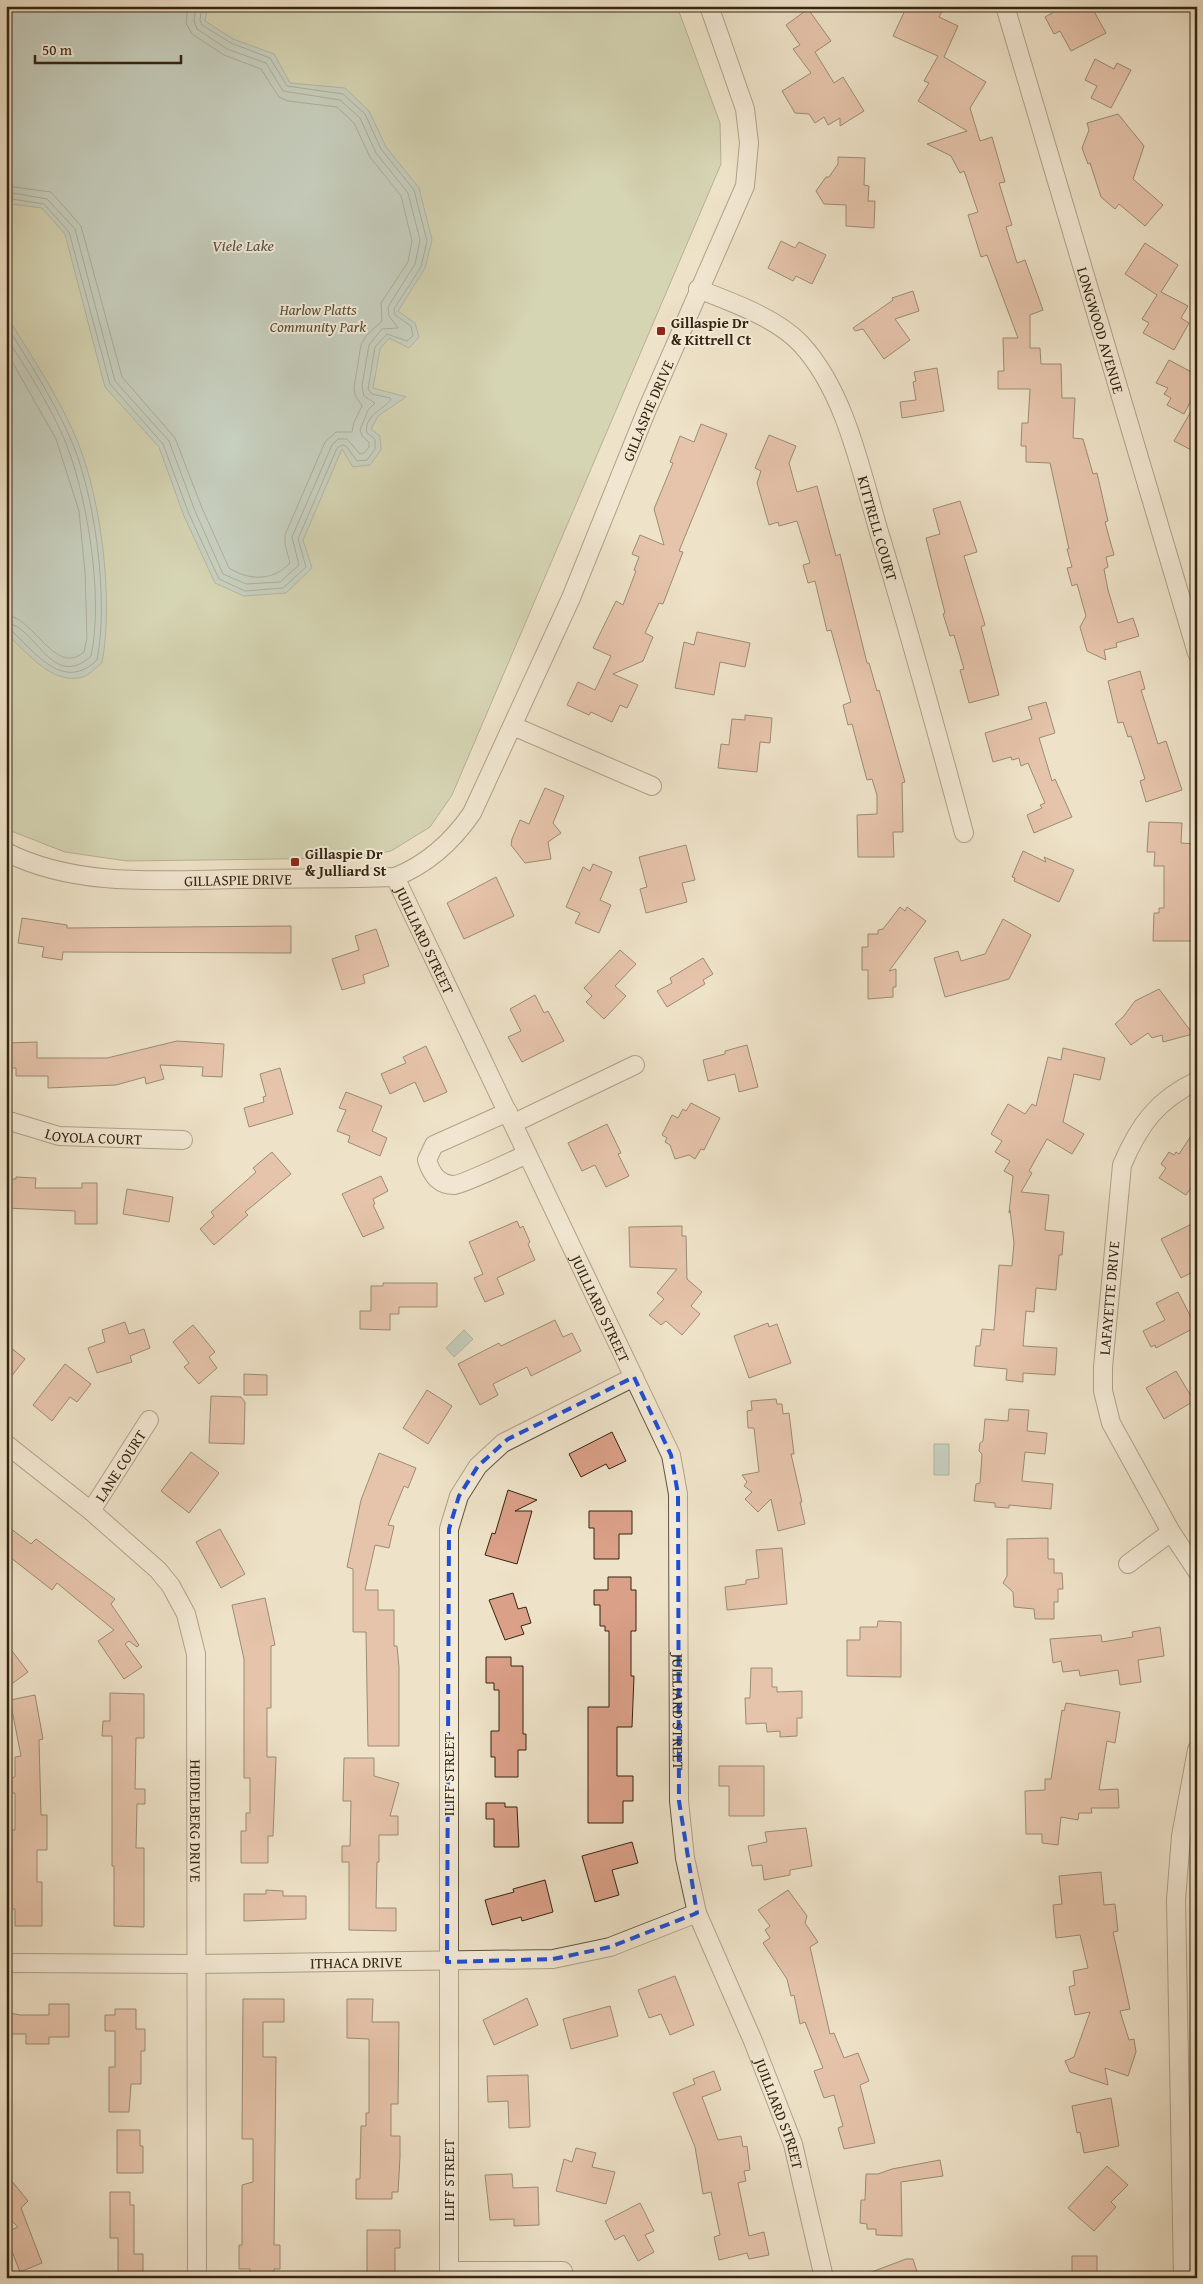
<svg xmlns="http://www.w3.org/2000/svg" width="1203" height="2284" font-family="'Gentium Book Plus',serif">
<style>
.green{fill:#b5c499;stroke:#747454}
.water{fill:#99bdb8;stroke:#718074}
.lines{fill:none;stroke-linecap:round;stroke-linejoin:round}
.shore{stroke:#667064;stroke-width:1}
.building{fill:#dba088;stroke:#34240f}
.minor-casing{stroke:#62543d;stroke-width:20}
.minor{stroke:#f4ecdb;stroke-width:18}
.marked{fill:none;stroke:#1d4ed8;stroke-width:4;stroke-dasharray:10 6;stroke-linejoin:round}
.poi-dot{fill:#8f2418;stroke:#f4ecdb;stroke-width:2}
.labels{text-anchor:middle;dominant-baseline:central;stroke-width:4;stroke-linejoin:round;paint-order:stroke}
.park-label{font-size:15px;font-style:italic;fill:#544c32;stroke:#f4ecdb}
.poi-label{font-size:15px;font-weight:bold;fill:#34240f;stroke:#f4ecdb;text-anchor:start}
.street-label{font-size:15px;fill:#34240f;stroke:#f4ecdb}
.water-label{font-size:16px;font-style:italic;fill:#525242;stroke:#f4ecdb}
</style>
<rect width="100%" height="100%" fill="#eee2c8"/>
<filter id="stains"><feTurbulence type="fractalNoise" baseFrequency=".004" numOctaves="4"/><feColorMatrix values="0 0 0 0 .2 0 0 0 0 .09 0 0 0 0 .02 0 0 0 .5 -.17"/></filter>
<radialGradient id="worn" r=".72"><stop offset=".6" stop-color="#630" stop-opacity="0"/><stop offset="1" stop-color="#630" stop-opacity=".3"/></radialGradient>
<path class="green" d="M6,6H677L720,123L721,164L452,795L430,827L391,851L355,858L127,861L65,852L6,829Z"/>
<path class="water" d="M6,6H208L205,21L233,39L274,54L290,83L345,88L369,111L386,147L419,188L432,240L425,268L398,311L415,323L419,337L409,348L389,338L380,349L373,388L406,397L378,416L371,429L380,436L381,450L370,465L353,467L342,449L303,540L312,568L286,593L244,596L215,583L184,516L159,447L105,387L65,234L42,208L12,204L6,206Z
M6,315C29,352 55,391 73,431C101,491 114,599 102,663C96,667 89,675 83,677C52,686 26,651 6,633Z
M464,1330L473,1339L454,1357L446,1348Z
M934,1444H949V1475H934Z"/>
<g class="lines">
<path class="shore" d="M6,186L51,192L81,226L122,377L175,438L202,508L229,568C250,581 273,581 290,563L285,544V535L325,442L336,432H352L354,422L362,406L355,395L354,387L361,345L366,336L382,321L381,303L408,262L412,241L401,196L370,157L354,123L337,107L288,101L279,97L261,69L224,55L192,34L186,23L188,6
M6,194L13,193L47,199L75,229L115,381L169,441L195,511L223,574L246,584L280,582L299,565L292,537L332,445L338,439H347L360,454L364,453L369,447V442L362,436L360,430L368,410L375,403L364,396L362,386L369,345L382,329L398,328L389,316L388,307L415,264L420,240L408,193L376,153L360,118L340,100L283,91L266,63L227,49L197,29L194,21L196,6
M6,200L12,199L44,204L69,232L110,384L163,444L189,514L219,579L245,591L283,588L306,567L298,539L337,448L342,445L346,446L357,461L367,460L375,449V439L367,433C363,417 383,409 391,400L390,398L372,394L368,389L375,347L387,334L407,341L413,336L411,326L395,315L394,309L421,267L427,241L414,190L381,149L365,114L343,94L287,86L270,58L231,43L202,25L200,20L202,6
M6,325C28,360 51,396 68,433C95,490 109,598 97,660C64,692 36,654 12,631L6,629
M6,337C26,368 48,402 63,436C87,491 104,598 91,656C52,692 36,625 6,623
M6,351L56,439L79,511L85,572L87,638L84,652C55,677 34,617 6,615"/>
</g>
<path class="building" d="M907,6H945L939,17L958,26L944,57L986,82L970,108L980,141L992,137L1005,182L999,183L1012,225L1006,227L1017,263L1025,260L1043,310L1030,315V348H1040L1041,364H1061L1062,398H1075L1073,438L1083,439L1093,474L1097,473L1108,521L1105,522L1114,555L1106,557L1108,567L1104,569L1108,590L1118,623L1133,618L1139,636L1116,643L1117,647L1104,650L1106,660L1087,651L1080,627L1086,616L1077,584L1072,586L1067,568L1072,567L1067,549H1069L1050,463L1026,462V446H1021L1022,423H1028L1030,389H998V371H1004L1003,338H1018L987,255L981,257L968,215L978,212L964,171L960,173L951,156L927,144L967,131L918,101L929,83L924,81L938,56L893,36Z
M1065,6H1069L1072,12L1082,6H1091L1106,33L1071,51L1060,31L1054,34L1045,17Z
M808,9L831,41L815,52L834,83L843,77L864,111L840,126V118L828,125L824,117L815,123L809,114L795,113L782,91L811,73L793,49L800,45L786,25Z
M1095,59L1114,69L1117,63L1131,70L1111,108L1091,98L1097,86L1085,80Z
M1118,114L1144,146L1133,179L1163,205L1145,226L1119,204L1115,209L1101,197L1090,163L1088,164L1082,148L1089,130L1087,123Z
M838,157L865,158L864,185L869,186L868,201H875L874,228L846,226V205L824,204L816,191L826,177H829L838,164Z
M781,241L795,248L799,242L826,255L812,284L796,276L793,281L768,268Z
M1145,243L1178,265L1161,292L1188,306L1181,318L1189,323L1174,350L1143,333L1149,323L1142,319L1157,295L1125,274Z
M913,291L919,311L895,319L910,340L884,359L863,329L855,331L853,328L893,300L892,298Z
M1169,360L1197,375V389L1184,414L1167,405L1171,398L1164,394L1168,388L1156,383Z
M937,368L944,411L902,418L900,402L916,400L913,382L916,381L914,372Z
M1197,401V453L1174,441Z
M701,424L727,434L679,551L683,552L663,604L659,603L645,633L653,637L643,661L613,674L638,685L627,708L620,705L612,722L591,712L589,715L567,705L578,682L595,690L611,656L593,648L616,601L623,605L636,571L634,570L639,557L632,554L640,535L664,545L654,509L673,463L670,462L680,436L694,442Z
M769,435L796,446L789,463L797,492L817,486L836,556L840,554L867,663H869L877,691L879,690L905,782L902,783L903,832H893L894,857H858L857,815L877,814V795L872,779L867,780L852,724L848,725L843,705L851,702L831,630L827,631L815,581L808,583L803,565L810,563L797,521L779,526L778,522L769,525L757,483L761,471L755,468Z
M960,501L977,552L964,556L985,625L981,627L999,695L969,703L960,670L964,669L954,635L950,636L943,614L945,613L926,538L940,534L933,509Z
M697,632L750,643L745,667L720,662L714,695L675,688L684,642L694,645Z
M1140,671L1145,689L1141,690L1158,744L1166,741L1182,790L1146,802L1140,781L1145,779L1131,736L1128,737L1123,722L1118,723L1108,681Z
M1046,702L1055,733L1039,738L1052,781L1055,779L1072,817L1034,833L1027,815L1042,808L1040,805L1045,803L1028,763L1021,766L1019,758L1012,760L1011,757L993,762L985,733L1032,719L1028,707Z
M745,715L772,718L770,743L760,742L757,772L718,768L721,744L729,745L732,719L745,720Z
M545,788L564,796L553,823L561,833L548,842L551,859L525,863L511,845L512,839L520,820L529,824Z
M1149,822L1182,823L1181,843L1197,844V919H1192V941H1153L1154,913H1159V908H1164V866H1154L1155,852H1147Z
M686,845L695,880L682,883L687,902L646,913L640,889L647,887L639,857Z
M1023,851L1046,862L1044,857L1074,870L1059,902L1014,881L1015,878L1012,877Z
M593,864L612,872L600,900L611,905L599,933L575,923L580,913L566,907L583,867L590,871Z
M496,877L514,916L464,939L447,903Z
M900,907L905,911L907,907L926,921L889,971L896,969V987H893V997L868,999V970H862V947H868V934H878V930L883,929Z
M22,918L67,925V928L291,926V953L63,952L62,960L42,957L44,947L18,943Z
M1003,919L1031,935L1009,979L945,997L934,958L958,951L961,961L985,954Z
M376,929L389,966L363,975L365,983L342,990L332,959L359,950L355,936Z
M620,950L636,964L615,986L626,996L604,1019L586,1002L592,996L584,988Z
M703,958L713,974L703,980L705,984L667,1007L657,991L672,983L670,978Z
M1159,989L1193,1034L1163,1042L1162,1035L1152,1038L1148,1033L1131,1045L1115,1024L1123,1017L1135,1001Z
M535,995L544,1013L548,1011L564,1041L522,1062L508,1037L521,1031L510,1009Z
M177,1041L224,1044L222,1077L202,1076L203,1067L160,1065L164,1079L146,1084L145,1077L116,1085L48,1088V1076H16V1068H6V1043L37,1042V1058H107Z
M747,1045L758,1087L739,1092L735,1074L708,1081L703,1060L725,1054V1051Z
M426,1046L447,1092L424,1102L415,1082L390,1094L381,1074L406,1063L403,1057Z
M1063,1048L1105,1058L1100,1080L1074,1074L1063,1122L1084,1134L1072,1154L1047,1139L1029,1171L1032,1173L1021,1192L1049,1195L1045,1230L1064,1232L1062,1255H1059L1056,1290L1036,1288L1034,1312L1026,1311L1023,1346L1057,1348L1055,1375L1023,1373V1382L1006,1380L1007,1369L974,1366L976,1346H980L982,1329L994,1330L999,1265L1012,1266L1014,1243L1010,1210L1009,1213L1013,1176L1004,1171L1010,1161L995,1152L1002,1141L991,1134L1008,1104L1025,1114L1032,1104L1036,1106L1048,1057L1061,1060Z
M280,1068L293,1114L249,1127L244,1108L264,1102L263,1097L266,1096L260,1074Z
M346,1092L382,1106L372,1131L387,1138L380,1156L348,1142L350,1136L337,1131L346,1110L339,1108Z
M691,1103L720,1118L704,1150L701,1149L695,1159L689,1155L675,1159L670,1145L665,1142L667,1138L662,1135L672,1115L678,1118L683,1109L686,1111Z
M607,1124L621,1153L618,1154L629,1176L606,1187L595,1165L582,1171L568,1143Z
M1197,1127V1179L1186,1195L1159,1178L1166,1168L1161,1164L1169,1152L1174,1155L1176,1152L1179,1154Z
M272,1152L291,1174L245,1212L248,1215L214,1245L200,1229L214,1216L211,1212L256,1172L253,1168Z
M381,1176L388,1191L373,1199L375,1204L373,1205L384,1228L363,1237L342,1194Z
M16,1177L36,1178L35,1188H82V1183H97V1224H75V1211L6,1208V1179H16Z
M127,1189L173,1197L169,1222L123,1214Z
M517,1221L520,1228L523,1226L530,1242L528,1244L535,1260L497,1278L504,1294L485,1302L474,1278L483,1274L469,1242Z
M1192,1224L1197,1233V1270L1181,1278L1161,1239Z
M682,1226V1236H686L687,1279L702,1292L691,1306L700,1314L682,1335L666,1321L661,1325L649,1315L664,1299L657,1293L677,1269L630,1267L629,1227Z
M383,1283H437V1307H399V1314H390V1330L360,1329V1311H371V1286H383Z
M1178,1292L1196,1327L1156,1348L1155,1345L1151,1347L1143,1331L1165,1320L1156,1303Z
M555,1320L563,1337L572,1333L581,1351L531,1376L527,1367L493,1384L498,1395L480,1405L458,1364L499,1343L501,1346Z
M125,1322L129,1334L144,1329L150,1348L130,1356L132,1362L97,1373L88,1348L105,1342L102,1330Z
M768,1323L769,1327L777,1324L791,1363L749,1378L734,1336Z
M193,1325L215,1352L209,1357L217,1368L199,1384L184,1367L189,1363L173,1342Z
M6,1344L25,1359L6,1383Z
M65,1364L91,1384L77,1402L70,1397L52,1421L33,1405Z
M1176,1371L1194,1401L1164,1419L1146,1388Z
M244,1374L267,1375V1395H244Z
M427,1390L452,1406L428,1444L403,1428Z
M211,1396L241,1397L245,1402L244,1444L209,1443Z
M776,1399L777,1404H782L783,1414L789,1413L794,1454H791L802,1502H800L805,1524L778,1531L771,1499L758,1512L745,1499L752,1492L744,1486L747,1482L742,1475L759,1472L754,1428H748L747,1411L752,1410L751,1401Z
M1009,1409L1029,1410L1027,1431L1047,1433L1045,1454L1025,1452L1022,1481L1053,1484L1051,1509L1009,1505V1508L995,1507V1503L974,1501L976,1484L980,1483L982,1454L979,1451L980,1443L983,1441L985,1419L1008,1421Z
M612,1432L626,1461L609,1469L606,1464L581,1477L569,1454Z
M191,1452L219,1473L189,1513L161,1491Z
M379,1453L416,1468L408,1488L404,1486L388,1525L394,1526L389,1548L375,1545L365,1590H378V1610H394V1646H397L399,1667V1746H368L366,1632H353V1569L347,1567L361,1500Z
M508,1490L537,1500L515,1511H532L517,1564L485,1555L492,1533L495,1534Z
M589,1511H632V1534H619V1559H594V1528H589Z
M6,1525L31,1544L36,1539L115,1599L111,1604L139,1645L137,1647L129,1641L125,1644L142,1667L124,1679L98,1641L114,1630L57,1583L52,1590L6,1554Z
M220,1529L245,1574L221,1588L196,1542Z
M1048,1538V1559H1054V1573H1062L1063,1589H1058V1602H1054V1619H1035L1034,1609L1014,1607L1013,1592L1003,1583L1007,1576V1539Z
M782,1548L787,1604L727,1610L725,1587L746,1584V1580L759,1578L756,1550Z
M608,1577H631V1590H636V1631H631V1676H634L632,1727H617V1776H633V1801H623V1823H588V1707H609V1631H605V1626H600V1605H594V1590H608Z
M513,1593L518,1609L526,1607L531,1623L521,1626L524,1634L505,1640L489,1600Z
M265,1598L275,1645L271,1646V1708H267V1757H276L273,1836H268V1863H241V1831H246V1813H250V1778H244V1659L232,1605Z
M878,1621L901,1622V1677L847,1676V1640H860V1627H877Z
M1160,1627L1164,1656L1138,1660L1141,1682L1120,1685L1118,1670L1080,1676L1079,1670L1063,1672L1061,1661L1053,1663L1050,1639L1101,1635L1102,1642L1133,1637L1132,1632Z
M6,1643L28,1672L6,1688Z
M486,1657H511V1666H523V1734H526V1750H518V1777H495V1757H491V1731H499V1690H494V1683H486Z
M751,1668H772V1687H777V1692L802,1691V1718H797V1736L780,1737V1731L767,1732L766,1723L746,1724L745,1698H750Z
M110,1693L144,1694V1738H136L135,1789H145V1804H137L136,1848H144V1927L114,1926V1866H112V1736H102L103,1721H110Z
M35,1695L43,1739L39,1740L41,1815H47V1850H37V1882H42V1926H15V1909H11L12,1850H7V1830H15V1793H10L9,1778L15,1777V1757L21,1756L10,1700Z
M1066,1703L1120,1712L1115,1743L1107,1741L1099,1790L1118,1789L1119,1808H1091L1092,1813H1079L1078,1820L1061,1817L1058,1845L1042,1843V1834H1026L1025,1791L1045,1790V1779H1051L1062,1710L1064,1711Z
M344,1758H374V1776L399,1783L390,1816H398V1835H379V1862H377L376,1908H396V1931L349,1930V1862H342V1846H350L351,1801H343Z
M719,1766H764V1816H729V1786H719Z
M486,1803H505V1807H517L519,1847H494V1819H486Z
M806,1828L812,1866L790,1870V1875L764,1880L762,1865L752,1866L748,1846L767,1842L765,1832Z
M632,1842L638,1863L612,1870L619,1895L595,1902L582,1856Z
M1101,1872L1104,1905L1115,1904L1118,1931L1113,1932L1130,2009L1120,2011L1129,2040L1134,2039L1136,2052L1128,2076L1105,2068L1108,2085L1070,2072L1065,2061L1074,2057L1090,2012L1075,2015L1069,1987L1075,1985L1073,1971L1088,1968L1080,1935L1056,1938L1053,1905L1062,1904L1059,1876Z
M545,1880L553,1912L522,1921L521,1917L492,1925L485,1900L514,1892L513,1889Z
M266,1890L283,1891V1896H306V1919L244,1921V1894H266Z
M788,1890L807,1916L805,1923L818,1942L810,1947L830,2034L834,2033L844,2058L858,2053L869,2081L860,2085L875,2143L844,2149L838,2128L843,2126L834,2095L824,2098L814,2071L823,2068L805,2022L800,2024L794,1995L791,1996L787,1979L763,1943L770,1938L765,1930L770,1926L758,1910Z
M675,1976L694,2025L670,2035L661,2014L649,2018L638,1990Z
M527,1998L538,2025L494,2045L483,2020Z
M243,1999H284V2022H263V2057H276L274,2245H280V2269H274V2278H250V2269H239V2245H242V2185L253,2182V2139H242Z
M347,1999H373L372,2022H399L398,2104H391V2136H400V2157L398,2192H392V2199H356V2179H360L361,2126H366V2113H369V2039L347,2038Z
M49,2004H69V2037H49V2044H26V2034H6V2012L20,2015H49Z
M610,2006L618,2036L571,2049L563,2019Z
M115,2009H136V2029H145V2051H141V2084H131L129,2112H109V2067H115V2031H105V2015H115Z
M714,2071L721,2090L702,2097L718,2140L741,2136L743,2147L747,2146L750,2170L744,2171L746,2181L738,2183L749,2236L764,2232L769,2255L749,2259L747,2253L719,2260L714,2237L720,2235L711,2192L703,2194L695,2147L673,2093L695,2084L693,2079Z
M528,2075L530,2127L509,2128L508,2101L488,2102L487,2076Z
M1111,2098L1119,2146L1084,2153L1080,2132L1077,2133L1072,2106Z
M117,2130H140V2146H143V2173H117Z
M576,2148L596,2153L592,2167L615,2172L606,2204L556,2191L564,2159L572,2162Z
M940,2160L943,2176L901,2182L902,2236L876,2235V2229H867V2224L860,2223L861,2200H865L866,2174H878L892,2169Z
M1107,2166L1128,2185L1111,2202L1116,2207L1094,2231L1068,2208Z
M6,2174L28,2201L21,2208L42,2263L20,2272L6,2236V2232L18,2227L9,2218L6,2220Z
M512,2174L513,2188L538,2187L539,2225L514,2226V2219L490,2220L485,2175Z
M110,2192H130V2205H134V2254H143V2278H118V2238H110Z
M640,2203L654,2231L645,2235L654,2252L638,2261L624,2235L615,2240L605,2221Z
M367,2230H400V2248H395V2276L367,2275Z
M1072,2256H1097V2278H1072Z
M906,2259H913L919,2278H861V2276Z"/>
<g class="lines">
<defs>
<g id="minor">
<path id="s1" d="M1005,6L1197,653"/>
<path id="s2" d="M698,289C731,302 777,318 801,344C848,395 862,478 882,542C911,639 938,736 964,833"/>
<path d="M513,726L652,786"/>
<path id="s3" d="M6,852C77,888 163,880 239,879C291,878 343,879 395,877C428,864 452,842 472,813L571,598L646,412L745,186L749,143L745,109L709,6"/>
<path id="s4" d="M395,877L671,1455L678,1494L679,1801L685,1858L697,1913L753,2041L793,2144L824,2278"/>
<path d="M1197,1081C1157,1100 1139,1125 1122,1165L1103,1367V1391L1111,1423L1171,1532L1197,1571"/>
<path d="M508,1112L434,1145L427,1160C431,1173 438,1185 454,1185C464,1184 514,1160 527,1154"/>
<path id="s5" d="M6,1120L59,1136L183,1140"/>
<path d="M514,1123L635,1065"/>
<path id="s6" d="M6,1444L91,1511L158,1570L171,1586L186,1614L196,1654L197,2278"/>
<path id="s7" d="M91,1511L149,1420"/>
<path d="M1128,1564L1171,1532"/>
<path id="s8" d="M6,1963L196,1964L553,1959L610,1947L697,1913"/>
<path d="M449,2271H563"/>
<path d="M449,2278V1529L459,1496L478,1466L503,1443L634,1377"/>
<path d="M1183,2278L1176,1900L1181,1836L1197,1750"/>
</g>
</defs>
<use href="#minor" class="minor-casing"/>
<use href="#minor" class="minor"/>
</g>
<path d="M0 0H1203V2284H0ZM634,1377L671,1455L678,1494L679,1801L697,1913L610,1947L553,1959L447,1962L449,1529L459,1496L478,1466L508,1439Z" fill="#eee2c8" fill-opacity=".55" fill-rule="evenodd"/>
<path class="marked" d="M634,1377L671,1455L678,1494L679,1801L697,1913L610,1947L553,1959L447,1962L449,1529L459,1496L478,1466L508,1439Z"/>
<g class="poi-dot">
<rect x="656" y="326" width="10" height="10" rx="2.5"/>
<rect x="290" y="857" width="10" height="10" rx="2.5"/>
</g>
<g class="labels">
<g class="park-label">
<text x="318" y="309">Harlow Platts<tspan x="318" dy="17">Community Park</tspan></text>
</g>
<g class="poi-label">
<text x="671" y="322">Gillaspie Dr<tspan x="671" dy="17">&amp; Kittrell Ct</tspan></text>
<text x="305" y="853">Gillaspie Dr<tspan x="305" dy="17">&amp; Julliard St</tspan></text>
</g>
<g class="street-label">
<text stroke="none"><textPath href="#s1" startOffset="338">LONGWOOD AVENUE</textPath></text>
<text stroke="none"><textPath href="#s3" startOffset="934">GILLASPIE DRIVE</textPath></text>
<text stroke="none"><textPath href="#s2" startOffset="319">KITTRELL COURT</textPath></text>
<text stroke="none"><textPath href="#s3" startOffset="236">GILLASPIE DRIVE</textPath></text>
<text stroke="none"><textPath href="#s4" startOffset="70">JUILLIARD STREET</textPath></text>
<text stroke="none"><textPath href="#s5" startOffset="90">LOYOLA COURT</textPath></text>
<text transform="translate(1109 1298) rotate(-85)">LAFAYETTE DRIVE</text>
<text stroke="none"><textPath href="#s4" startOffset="478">JUILLIARD STREET</textPath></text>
<text stroke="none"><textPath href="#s7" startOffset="54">LANE COURT</textPath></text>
<text stroke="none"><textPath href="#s4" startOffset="898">JUILLIARD STREET</textPath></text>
<text transform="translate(448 1775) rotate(-90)">ILIFF STREET</text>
<text stroke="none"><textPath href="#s6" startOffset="458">HEIDELBERG DRIVE</textPath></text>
<text stroke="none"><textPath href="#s8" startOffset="350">ITHACA DRIVE</textPath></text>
<text stroke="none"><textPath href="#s4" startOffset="1318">JUILLIARD STREET</textPath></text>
<text transform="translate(448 2180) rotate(-90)">ILIFF STREET</text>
</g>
<g class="water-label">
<text x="243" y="245">Viele Lake</text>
</g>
</g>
<rect width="1203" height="2284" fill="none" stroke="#eee2c8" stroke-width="25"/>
<rect x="8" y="8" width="1188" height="2269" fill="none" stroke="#34240f" stroke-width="2.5"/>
<rect x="12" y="12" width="1178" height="2259" fill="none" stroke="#34240f"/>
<path d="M35 55v8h146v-8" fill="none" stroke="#34240f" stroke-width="2.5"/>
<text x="42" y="55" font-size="15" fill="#34240f" stroke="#f4ecdb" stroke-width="4" paint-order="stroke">50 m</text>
<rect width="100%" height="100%" filter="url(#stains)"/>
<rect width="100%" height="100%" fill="url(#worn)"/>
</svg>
